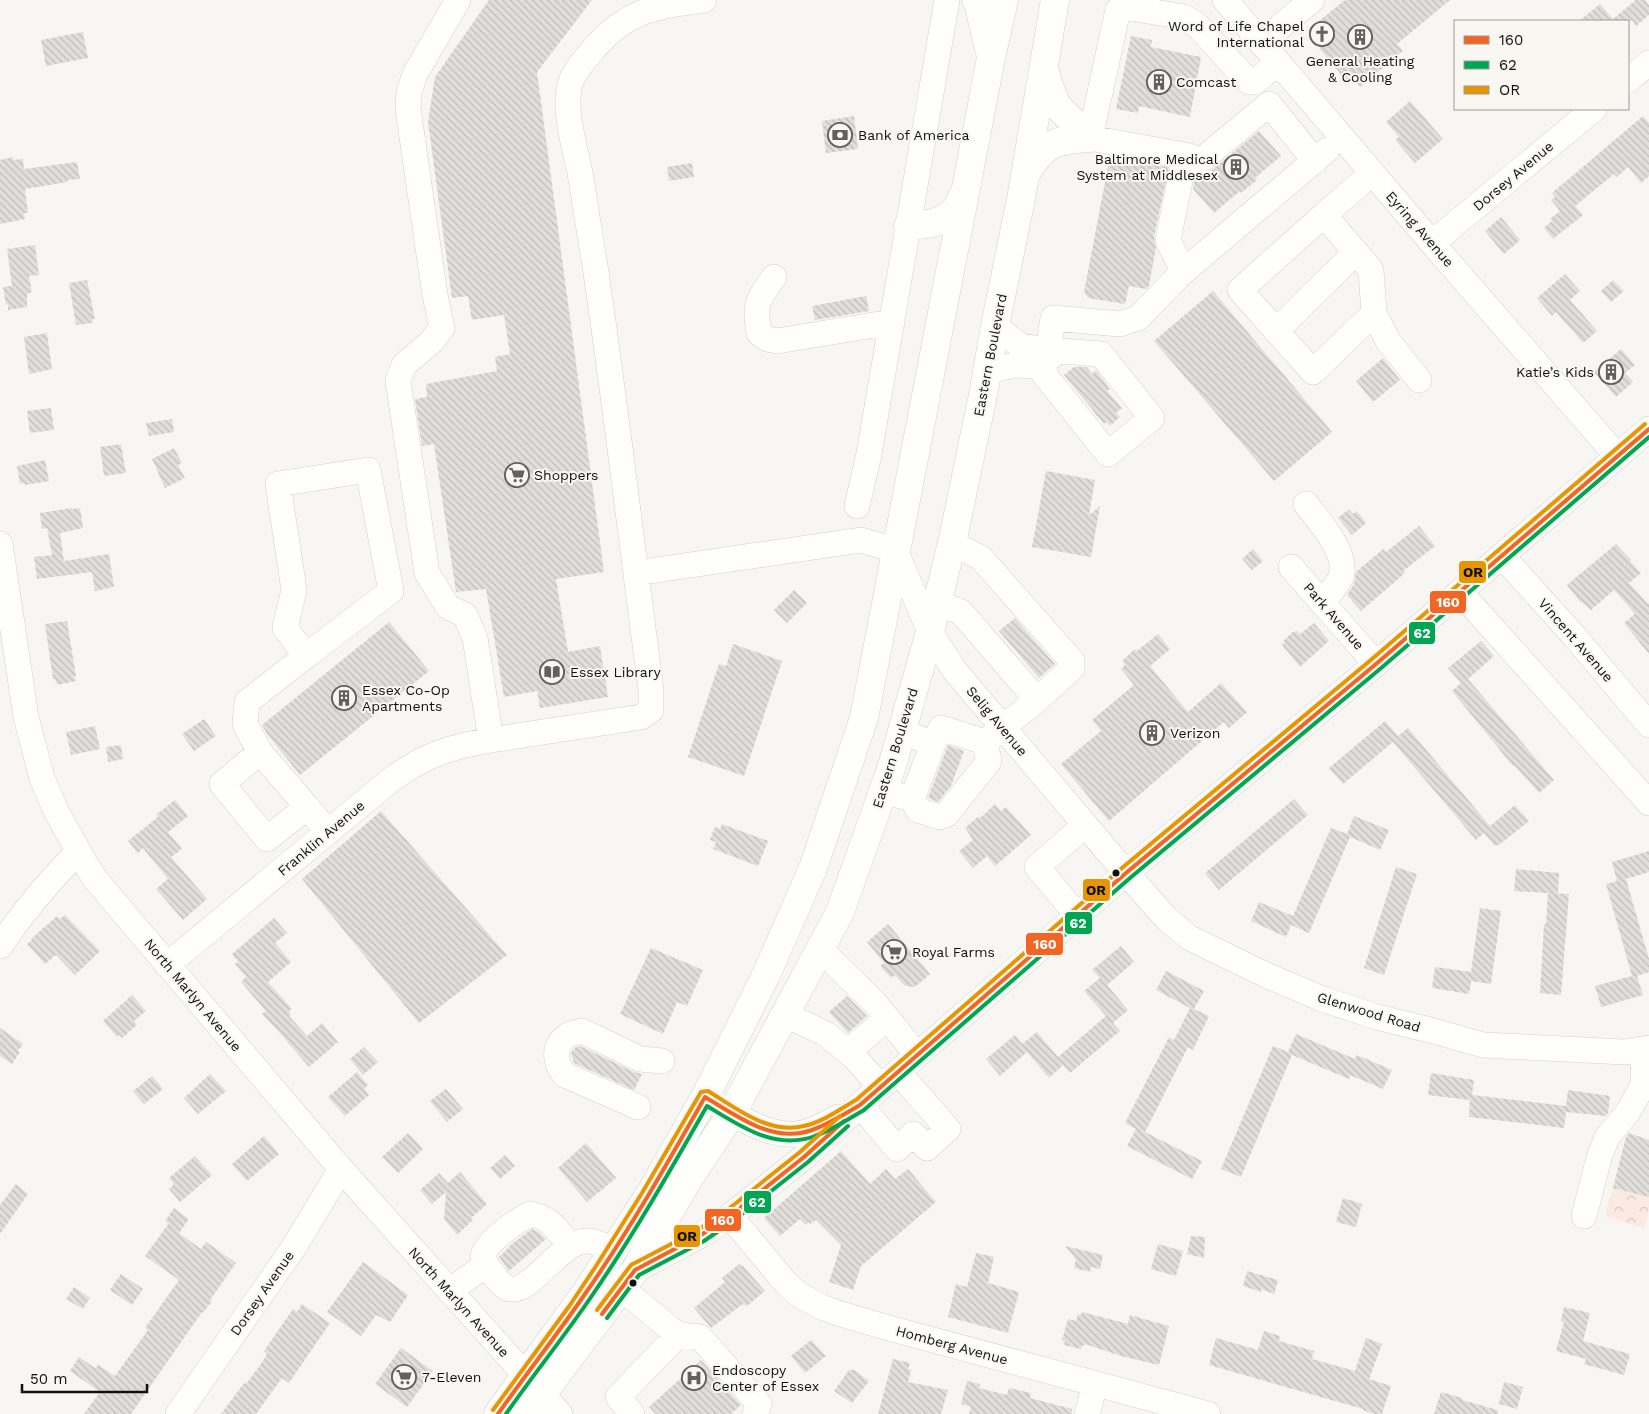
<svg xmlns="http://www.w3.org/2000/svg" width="1649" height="1414" font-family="'Work Sans',sans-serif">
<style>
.park{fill:url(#park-crowns)}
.building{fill:url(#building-back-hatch)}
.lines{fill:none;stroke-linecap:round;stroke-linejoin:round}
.minor-casing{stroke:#d2d1cf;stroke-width:26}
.major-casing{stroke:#d2d1cf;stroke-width:29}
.minor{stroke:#fefefd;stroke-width:25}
.major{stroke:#fefefd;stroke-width:28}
.bus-1-casing{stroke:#f9f7f2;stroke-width:8}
.bus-2-casing{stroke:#f9f7f2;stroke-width:8}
.bus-3-casing{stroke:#f9f7f2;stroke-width:8}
.bus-1{stroke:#f26522;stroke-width:4}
.bus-2{stroke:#00a651;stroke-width:4}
.bus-3{stroke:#e79602;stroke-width:4}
.bus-dot{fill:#121110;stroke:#f9f7f2;stroke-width:2}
.labels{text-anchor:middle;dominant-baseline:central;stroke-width:4;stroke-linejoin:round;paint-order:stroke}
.poi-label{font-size:14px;fill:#121110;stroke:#f9f7f2;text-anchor:start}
.street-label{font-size:14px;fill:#121110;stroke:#f9f7f2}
.line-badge{stroke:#f9f7f2;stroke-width:2}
.badge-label{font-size:14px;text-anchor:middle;font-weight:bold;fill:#fff}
.pale-badge-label{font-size:14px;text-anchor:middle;font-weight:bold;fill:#111}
</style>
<defs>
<pattern id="park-crowns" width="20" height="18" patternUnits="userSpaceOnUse" patternTransform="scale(1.25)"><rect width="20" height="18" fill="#fbeae1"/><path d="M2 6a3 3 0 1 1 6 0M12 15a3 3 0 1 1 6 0" fill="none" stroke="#d6c8c0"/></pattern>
<pattern id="building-back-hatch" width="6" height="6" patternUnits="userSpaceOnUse" patternTransform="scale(1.25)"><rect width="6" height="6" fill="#e0dfdc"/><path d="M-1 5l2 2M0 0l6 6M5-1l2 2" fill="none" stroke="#bfbebc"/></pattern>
</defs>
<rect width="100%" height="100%" fill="#f8f6f3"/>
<path class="park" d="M1613,1188L1649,1197V1209L1644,1228L1605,1216Z"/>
<path class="building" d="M489,0H592L537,72L604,572L556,579L568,652L600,646L608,697L540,708L537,691L504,697L486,589L456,592L434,444L422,446L415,399L427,397L426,384L497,371L495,357L510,354L504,315L472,320L468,296L452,298L428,122L435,77Z
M1345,0H1450L1397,44L1403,51L1360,87L1355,80L1349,84L1319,48L1322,46L1308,30Z
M1636,0H1645L1649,5V15L1636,26L1633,21H1579L1600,4L1613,19Z
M83,32L88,58L46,66L41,40Z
M1131,36L1152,40L1151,47L1201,57L1190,117L1139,106L1138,113L1116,109Z
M1410,101L1443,139L1415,163L1395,140L1399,137L1386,122Z
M854,116L858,149L826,153L822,121Z
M1643,116L1649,123V176L1641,183L1628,167L1617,177L1614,174L1575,206L1583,215L1553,239L1544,228L1552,221L1550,219L1560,211L1551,200L1555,197L1552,193Z
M1259,131L1281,156L1255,178L1257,180L1241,193L1240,191L1214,213L1193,189L1195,177H1202L1207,174Z
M1110,156L1169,167L1154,237L1156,248L1149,286L1146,289L1129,286L1125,304L1088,298L1084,292Z
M13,157V160L23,159L24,169L77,162L80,179L67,180L68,182L25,189L28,213H24L25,219L0,224V160Z
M692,163L694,177L669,181L667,167Z
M1501,217L1520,240L1504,254L1485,231Z
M35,245L39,275L29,276L32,292L27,294V307L8,310V304L6,305L3,287L12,286L7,249Z
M1565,274L1580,291L1570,300L1597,331L1583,343L1556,312L1552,316L1537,298Z
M87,280L95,319H92L93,323L76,325L69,283Z
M1613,280L1624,291L1611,302L1601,291Z
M1213,291L1332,432L1274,481L1154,341Z
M866,296L869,311L815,320L812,306Z
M47,333L52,369L29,374L24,337Z
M1621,349L1635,365L1625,373L1633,382L1616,397L1594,372Z
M1383,358L1400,380L1373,402L1356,381Z
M1074,367H1087L1092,374L1096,370L1110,389L1107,391L1122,408L1116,413L1120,417L1110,426L1106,422L1104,424L1064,375Z
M51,408L54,430L30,433L27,411Z
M172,419L174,432L149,436L146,423Z
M121,444L126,473L104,476L100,447Z
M174,448L182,463L178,465L185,478L165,488L152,459Z
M45,460L49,481L25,485L24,483L20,484L17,466Z
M1046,471L1095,480L1089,515L1100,506L1091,557L1032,547Z
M72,508V509L80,508L83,528L60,533L64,561L109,554L114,587L95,591L92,572L37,579L34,557L52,555L47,528L42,529L40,513Z
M1349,509L1353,514L1357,511L1366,523L1352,535L1338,518Z
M1419,526L1435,546L1403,571L1405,573L1361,611L1347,595L1354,584L1356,572L1383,549L1386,552Z
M1616,544L1631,560L1630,561L1641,573L1629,583L1648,604L1649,603V654L1624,623L1635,614L1614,590L1591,610L1582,602L1581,603L1567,585Z
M1253,549L1263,561L1252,570L1242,559Z
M794,590L807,603L787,623L774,610Z
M1015,618L1055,664L1039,678L999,631Z
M67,621L76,676H74L76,681L57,685L55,679H53L45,624Z
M389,622L429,671L300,775L267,734L262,725Z
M1314,623L1329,641L1300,667L1282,645L1285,642L1283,641L1293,632L1297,631L1300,634Z
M1158,634L1170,649L1150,666L1188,712L1221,683L1247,712L1229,728L1224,722L1109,821L1061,764L1101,731L1092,720L1134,685L1121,669L1125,665L1122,661L1135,649L1137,651Z
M1481,641L1494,656L1468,679L1554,780L1539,793L1514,765L1513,766L1452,691L1461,683L1448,668Z
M733,644L782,661L744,776L688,757L719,664L726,666Z
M204,719L216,736L194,751L182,734Z
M1385,721L1398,736L1408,728L1490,826L1515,805L1529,821L1499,845H1494L1484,833L1476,840L1393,742L1343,784L1329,768Z
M95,726L100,749L71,755L66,732Z
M121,745L123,759L108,762L106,747Z
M948,745L964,751L951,786L938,802L928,798Z
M1294,799L1308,815L1219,890L1205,873Z
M175,800L188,816L168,832L182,849L171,857L207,899L183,920L156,889L168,879L143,848L138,853L128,841L158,817L157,814Z
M995,804L1001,811L1006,807L1031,835L995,866L987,856L973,868L959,851L973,840L965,828L979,816L980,818Z
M381,811L507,955L419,1023L302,879Z
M1354,816L1389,830L1380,850L1350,837L1309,933L1291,925L1286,937L1251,921L1259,902L1293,916L1331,828L1347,834Z
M722,824L768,841L758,866L713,849L716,842L710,840L715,827L720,829Z
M1649,851V872L1626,879L1649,959V972L1637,976L1643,995L1601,1007L1595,986L1632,976L1606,884L1617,881L1612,862Z
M1396,867L1417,874L1384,975L1364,968Z
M1516,869L1559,873L1558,893H1552L1569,894L1561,995L1540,993L1544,924H1546L1548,893L1514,891Z
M1480,908L1501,911L1491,984L1471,981L1469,994L1432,988L1435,967L1471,972Z
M65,915L100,951L75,975L56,955L45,964L27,944L32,940L31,939L57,916L60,919Z
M274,918L287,933L275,943L291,962L268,982L292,1009L289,1011L291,1014L289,1016L307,1036L322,1023L338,1042L309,1067L279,1032L262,1014L266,1011L241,982L246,977L235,964L238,962L232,954Z
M888,924L930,974L915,987L905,986L895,975L891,978L880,966L884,963L867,942Z
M1121,946L1134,962L1107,985L1128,1010L1113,1023L1120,1031L1070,1073L1063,1065L1049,1078L1027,1052L1000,1076L986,1059L1015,1035L1022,1044L1037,1032L1058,1057L1106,1016L1084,991L1100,978L1092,970Z
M651,948L703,970L687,1006L677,1002L663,1034L620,1014Z
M1166,971L1204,991L1194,1009L1209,1016L1193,1050L1188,1047L1145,1132L1202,1161L1192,1179L1127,1146L1136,1129L1125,1123L1169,1037L1174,1040L1190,1008L1156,990Z
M132,995L146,1011L134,1021L137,1025L122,1038L119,1035L117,1037L103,1021Z
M847,996L867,1016L848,1033L829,1012Z
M0,1028L23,1044L18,1051L20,1052L12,1064L0,1056Z
M1296,1034L1355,1059L1357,1055L1392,1070L1383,1089L1350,1075L1349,1079L1292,1055L1241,1177L1221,1169L1273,1046L1288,1052Z
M580,1046L634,1072L642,1074L634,1090L574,1063L571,1053L576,1047Z
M364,1047L378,1062L363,1075L350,1059Z
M357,1072L368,1085L364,1089L369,1095L345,1116L328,1097Z
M1431,1073L1474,1080L1472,1095L1566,1106L1568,1090L1610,1096L1608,1113L1606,1116L1566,1112L1564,1128L1469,1117L1470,1100L1428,1095Z
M210,1074L226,1091L198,1114L184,1098Z
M152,1076L163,1089L144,1104L133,1091Z
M446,1089L463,1109L447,1122L430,1101Z
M408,1133L423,1149L398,1173L382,1157Z
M1629,1133L1649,1140V1197L1613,1188L1626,1137Z
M264,1136L279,1154L247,1181L232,1164Z
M586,1143L616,1178L587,1202L558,1168Z
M841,1151L870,1184L886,1169L895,1179L908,1169L936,1202L861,1266L853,1290L829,1282L841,1245L816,1220L810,1224L809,1222L806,1225L800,1219L780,1236L764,1218Z
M505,1155L515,1166L500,1179L490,1168Z
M195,1156L212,1175L180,1202L169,1189L174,1184L169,1178Z
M460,1172L487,1204L471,1218L473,1220L457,1235L444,1219L446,1192L432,1204L420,1190L439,1173L448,1183Z
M16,1184L28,1194L0,1234V1205Z
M1343,1198L1362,1204L1356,1227L1336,1222Z
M174,1208L189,1219L179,1233L201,1249L206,1242L236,1263L210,1300L212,1301L203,1313L202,1312L131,1414H84L100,1392L70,1371L79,1357L95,1368L98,1365L115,1376L148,1330L145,1328L179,1280L145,1256L169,1223L165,1221Z
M532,1229L540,1233L546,1239L509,1271L499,1257L513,1243Z
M1191,1236L1205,1237L1204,1258L1187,1254Z
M1158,1244L1183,1251L1176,1276L1151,1269Z
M1065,1246L1103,1255L1100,1269L1091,1267L1090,1272L1074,1268L1076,1259Z
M976,1253L994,1257L988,1283L1019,1292L1008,1333L948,1317L956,1284L967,1287Z
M363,1262L408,1295L390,1322L376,1315L361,1336L327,1312Z
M739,1264L741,1266L742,1265L765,1291L747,1306L743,1304L711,1328L694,1308L725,1282L722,1278Z
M1247,1271L1278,1280L1274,1294L1261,1289V1292L1243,1286Z
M121,1274L143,1289L132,1305L110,1290Z
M74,1287L90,1298L83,1309L66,1299Z
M302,1304L330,1323L289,1383L282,1378L256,1414H221L244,1383L246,1384L261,1364L267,1354L264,1351L293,1309L297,1312Z
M1564,1307L1590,1313L1583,1341L1630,1354L1624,1375L1584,1364L1586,1359L1556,1351L1564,1322L1561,1321Z
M1082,1312L1128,1324L1130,1315L1169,1326L1159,1365L1121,1356L1085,1344L1084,1346L1082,1345L1081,1349L1064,1345L1065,1341L1062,1340L1068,1319L1076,1321L1078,1314L1081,1315Z
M1264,1331L1280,1336L1279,1341L1314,1351L1312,1359L1355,1371L1366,1338L1382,1344L1369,1379L1391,1386L1382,1414H1374L1363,1410V1409L1209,1365L1216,1338L1258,1350Z
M811,1340L826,1356L805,1373L791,1356Z
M401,1348L433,1371L407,1407L375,1384Z
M893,1359L910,1363L908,1369L911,1370L908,1382L948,1390L941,1414H878Z
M701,1360L741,1405L731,1414H656L649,1407Z
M849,1370H854L869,1381L852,1403L834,1391Z
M967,1381L980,1384L979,1388L1007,1395L1009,1388L1031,1393L1030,1398L1072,1409V1414H969L971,1407L961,1404Z
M1504,1382L1523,1387L1517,1409L1499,1404Z
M1441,1392L1462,1398V1400L1498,1410V1414H1434Z"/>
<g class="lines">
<defs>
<path id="minor" d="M458,0L415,74L409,92L408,109L435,295L442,328L431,342L404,365L398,381L427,573L448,607L465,615L475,638L491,740L641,717L651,710V689C632,548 616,407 595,266C590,235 585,204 580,173C575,147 562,107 571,81C575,70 584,61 591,52C626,10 653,7 704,0
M1225,0L1432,243L1617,456
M1261,43L1312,0
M1278,63L1255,82H1249L1197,25L1184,17L1124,7L1118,10L1090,138L1190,156L1198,163L1269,104L1315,161
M1628,80L1649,63
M1182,171L1168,240L1183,272L1327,150
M1324,215L1240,290L1313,372L1374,313L1371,270L1324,215L1372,173
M1432,243L1594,109
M774,277C757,302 754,302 759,333L767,339L777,341L892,322
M1374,313L1388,341L1419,380
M1276,331L1356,252
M1046,360L1059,351L1101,354L1152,418L1108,454L1044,374L1053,318L1120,324L1138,318L1183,272
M987,371L1015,365L1031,366L1046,360L1034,348L1021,346L995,326
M1306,504C1319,521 1349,554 1341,577C1337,586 1328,595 1322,603
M857,506L869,454L947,0
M0,544L26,717L42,778L56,811L86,865L96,880L122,911L341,1169L560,1414
M1502,556L1575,637L1649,725
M1291,567L1376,664
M636,573L861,540L895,550L930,632L955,671L1126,873L1167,919L1190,938L1266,975L1322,999L1377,1017L1430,1030L1483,1045L1625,1052L1649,1048
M1460,592L1649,803
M937,603L961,612L1037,700L1072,668V661L981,558L952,543
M306,656L391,591L368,470L278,484L294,590L285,628L306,656L247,702L245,724L260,752L222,784L267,839L307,807L328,832
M933,744L941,728L985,742L1037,700
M260,752L307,807
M897,795L912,799L933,744L901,731
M912,799L918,810L939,817L946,815L989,761L985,742
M1077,915L1037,867L1085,825
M0,946C23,912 49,881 78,852
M820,949L875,1003L917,1055
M167,965L392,779C427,754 450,747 491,740
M786,1015L826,1034L854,1057L881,1087
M848,1052L887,1018
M705,1097C732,1112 764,1137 796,1134C810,1133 826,1124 838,1117
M860,1105L897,1149L913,1134L927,1148L948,1129L898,1072
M638,1107L565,1075C555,1064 552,1047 567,1036C571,1033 577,1032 582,1031L640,1059L662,1061
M730,1216L785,1282L798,1294L821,1307L841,1314L885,1327L1208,1414
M1584,1216L1599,1158L1607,1137L1628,1112L1643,1085L1644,1049
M486,1265L483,1255C490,1239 515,1222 530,1214C552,1218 557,1230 570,1246
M635,1270L701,1235L730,1216L804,1157L860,1105L1126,873L1376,664L1649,429
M621,1288L678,1335L618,1397L632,1414
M449,1291L486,1265C492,1272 499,1284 507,1288C530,1298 560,1239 588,1241C596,1241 606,1247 614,1249
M678,1335L700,1337L759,1404L755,1414
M178,1414L294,1247L341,1169
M1087,1414L1095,1384"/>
<path id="major" d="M976,0L979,6L989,49
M1044,68L1049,86L1057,106L1090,138
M1026,173C1047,141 1054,141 1090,138
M908,226C925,225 945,223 956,209C959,205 961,199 963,195
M498,1414L525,1376L585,1294L653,1189L705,1097L766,975L813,868L864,718L991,58L1004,0
M527,1414L635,1270L691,1175L732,1113L840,912L892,766L930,632L952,543L983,395L995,326L1021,199L1055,0"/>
</defs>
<use href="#minor" class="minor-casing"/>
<use href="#major" class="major-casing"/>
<use href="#minor" class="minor"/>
<use href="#major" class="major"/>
<defs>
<path id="bus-1" d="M602,1314L635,1270L701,1235L730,1216L804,1157L844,1121
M498,1414C526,1374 557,1335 585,1294C629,1231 667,1164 705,1097C737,1116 773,1144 812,1130C829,1124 844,1114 860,1105L1126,873L1376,664L1649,429"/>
<path id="bus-2" d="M607,1318L639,1275L704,1241L733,1221L808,1162L848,1126
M506,1414C533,1375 564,1337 591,1297C633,1236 670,1171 707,1106C740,1126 775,1151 815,1136C833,1130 848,1119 864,1110L1130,878L1380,669L1649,437"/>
<path id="bus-3" d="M597,1310L631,1265L698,1230L726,1211L800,1152L840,1116
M493,1410L570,1305L596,1266L642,1193L701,1092L708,1091C736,1108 769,1135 804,1126C823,1122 840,1109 856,1100L1122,868L1372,659L1645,424"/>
</defs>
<use href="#bus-1" class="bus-1-casing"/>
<use href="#bus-2" class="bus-2-casing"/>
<use href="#bus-3" class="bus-3-casing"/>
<use href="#bus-1" class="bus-1"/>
<use href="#bus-2" class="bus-2"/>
<use href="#bus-3" class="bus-3"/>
</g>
<defs>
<symbol id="church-ring" viewBox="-11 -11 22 22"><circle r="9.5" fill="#f9f7f2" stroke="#62615f" stroke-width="1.5"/><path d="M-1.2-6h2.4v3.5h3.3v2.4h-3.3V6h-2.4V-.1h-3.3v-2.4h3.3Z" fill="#62615f"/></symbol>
<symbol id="building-ring" viewBox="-11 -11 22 22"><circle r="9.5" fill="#f9f7f2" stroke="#62615f" stroke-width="1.5"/><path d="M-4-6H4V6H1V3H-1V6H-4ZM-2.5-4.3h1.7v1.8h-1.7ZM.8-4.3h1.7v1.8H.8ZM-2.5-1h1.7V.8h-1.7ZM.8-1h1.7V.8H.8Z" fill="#62615f"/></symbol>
<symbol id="bank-ring" viewBox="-11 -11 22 22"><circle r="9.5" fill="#f9f7f2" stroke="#62615f" stroke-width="1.5"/><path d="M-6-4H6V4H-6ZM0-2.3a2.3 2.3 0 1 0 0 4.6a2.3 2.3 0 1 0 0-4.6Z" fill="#62615f"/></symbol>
<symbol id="supermarket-ring" viewBox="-11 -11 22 22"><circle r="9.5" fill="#f9f7f2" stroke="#62615f" stroke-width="1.5"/><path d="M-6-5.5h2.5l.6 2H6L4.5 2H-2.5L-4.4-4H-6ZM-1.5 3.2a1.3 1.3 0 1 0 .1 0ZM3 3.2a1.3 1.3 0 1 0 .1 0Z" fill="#62615f"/></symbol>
<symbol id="library-ring" viewBox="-11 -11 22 22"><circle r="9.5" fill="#f9f7f2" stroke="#62615f" stroke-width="1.5"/><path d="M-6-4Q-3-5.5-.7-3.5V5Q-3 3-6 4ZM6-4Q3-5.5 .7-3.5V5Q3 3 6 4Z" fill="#62615f"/></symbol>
<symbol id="hospital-ring" viewBox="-11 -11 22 22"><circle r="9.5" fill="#f9f7f2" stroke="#62615f" stroke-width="1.5"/><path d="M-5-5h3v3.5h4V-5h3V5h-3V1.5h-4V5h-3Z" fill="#62615f"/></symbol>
</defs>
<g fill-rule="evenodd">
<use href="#church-ring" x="1308" y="20" width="28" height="28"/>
<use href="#building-ring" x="1346" y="23" width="28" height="28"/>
<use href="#building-ring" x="1145" y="68" width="28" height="28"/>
<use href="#bank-ring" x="826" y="121" width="28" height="28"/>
<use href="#building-ring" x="1222" y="153" width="28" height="28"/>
<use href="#building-ring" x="1597" y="358" width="28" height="28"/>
<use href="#supermarket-ring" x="503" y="461" width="28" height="28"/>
<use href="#library-ring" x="538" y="658" width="28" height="28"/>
<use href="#building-ring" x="330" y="684" width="28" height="28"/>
<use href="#building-ring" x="1138" y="719" width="28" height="28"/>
<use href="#supermarket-ring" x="880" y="938" width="28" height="28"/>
<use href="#supermarket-ring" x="390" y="1363" width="28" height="28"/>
<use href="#hospital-ring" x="680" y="1364" width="28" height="28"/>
</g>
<g class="bus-dot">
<circle cx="1116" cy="873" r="4.5"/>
<circle cx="633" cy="1283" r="4.5"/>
</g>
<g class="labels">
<g class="poi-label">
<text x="1304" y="26" text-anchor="end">Word of Life Chapel<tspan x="1304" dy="16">International</tspan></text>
<text x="1360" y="61" text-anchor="middle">General Heating<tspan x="1360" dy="16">&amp; Cooling</tspan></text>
<text x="1176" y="82">Comcast</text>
<text x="858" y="135">Bank of America</text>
<text x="1218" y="159" text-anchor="end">Baltimore Medical<tspan x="1218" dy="16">System at Middlesex</tspan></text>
<text x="1594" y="372" text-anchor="end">Katie’s Kids</text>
<text x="534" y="475">Shoppers</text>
<text x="570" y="672">Essex Library</text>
<text x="362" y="690">Essex Co-Op<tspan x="362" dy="16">Apartments</tspan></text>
<text x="1170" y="733">Verizon</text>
<text x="912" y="952">Royal Farms</text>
<text x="712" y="1370">Endoscopy<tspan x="712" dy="16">Center of Essex</tspan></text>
<text x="422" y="1377">7-Eleven</text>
</g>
<g class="street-label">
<text transform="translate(1513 176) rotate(-40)">Dorsey Avenue</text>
<text transform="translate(1420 229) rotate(49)">Eyring Avenue</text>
<text transform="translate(990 355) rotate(-79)">Eastern Boulevard</text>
<text transform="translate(1334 616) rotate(49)">Park Avenue</text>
<text transform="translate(1576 640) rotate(49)">Vincent Avenue</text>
<text transform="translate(997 721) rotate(50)">Selig Avenue</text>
<text transform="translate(895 748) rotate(-73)">Eastern Boulevard</text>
<text transform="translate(321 838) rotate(-40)">Franklin Avenue</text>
<text transform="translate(193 995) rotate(50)">North Marlyn Avenue</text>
<text transform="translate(1369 1012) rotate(17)">Glenwood Road</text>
<text transform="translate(262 1293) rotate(-55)">Dorsey Avenue</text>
<text transform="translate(459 1302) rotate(48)">North Marlyn Avenue</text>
<text transform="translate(952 1345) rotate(15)">Homberg Avenue</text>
</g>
</g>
<g class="line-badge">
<rect x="1458" y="560" width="29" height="24" rx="5" fill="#e79602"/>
<rect x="1429" y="590" width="38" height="24" rx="5" fill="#f26522"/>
<rect x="1408" y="621" width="28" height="24" rx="5" fill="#00a651"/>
<rect x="1082" y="878" width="29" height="24" rx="5" fill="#e79602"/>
<rect x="1064" y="911" width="29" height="24" rx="5" fill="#00a651"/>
<rect x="1025" y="932" width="39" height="24" rx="5" fill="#f26522"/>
<rect x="743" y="1190" width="29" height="24" rx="5" fill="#00a651"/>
<rect x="704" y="1208" width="38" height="24" rx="5" fill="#f26522"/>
<rect x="673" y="1224" width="28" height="24" rx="5" fill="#e79602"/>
</g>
<g class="badge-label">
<text x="1448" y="607">160</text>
<text x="1422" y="638">62</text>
<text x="1078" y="928">62</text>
<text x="1045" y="949">160</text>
<text x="757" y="1207">62</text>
<text x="723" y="1225">160</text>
</g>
<g class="pale-badge-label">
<text x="1473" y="577">OR</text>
<text x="1096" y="895">OR</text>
<text x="687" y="1241">OR</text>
</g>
<rect x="1454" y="20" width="175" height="90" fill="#f9f7f2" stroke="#9d9b98"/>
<rect x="1464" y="36" width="25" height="8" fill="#f26522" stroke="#9d9b98"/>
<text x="1499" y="45" font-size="15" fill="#121110">160</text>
<rect x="1464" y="61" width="25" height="8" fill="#00a651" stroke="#9d9b98"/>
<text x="1499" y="70" font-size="15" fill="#121110">62</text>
<rect x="1464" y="86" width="25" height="8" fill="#e79602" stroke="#9d9b98"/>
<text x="1499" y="95" font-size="15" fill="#121110">OR</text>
<path d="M22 1384v8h125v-8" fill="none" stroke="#121110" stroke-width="2.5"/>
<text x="30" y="1384" font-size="15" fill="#121110" stroke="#f9f7f2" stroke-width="4" paint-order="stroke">50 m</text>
</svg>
